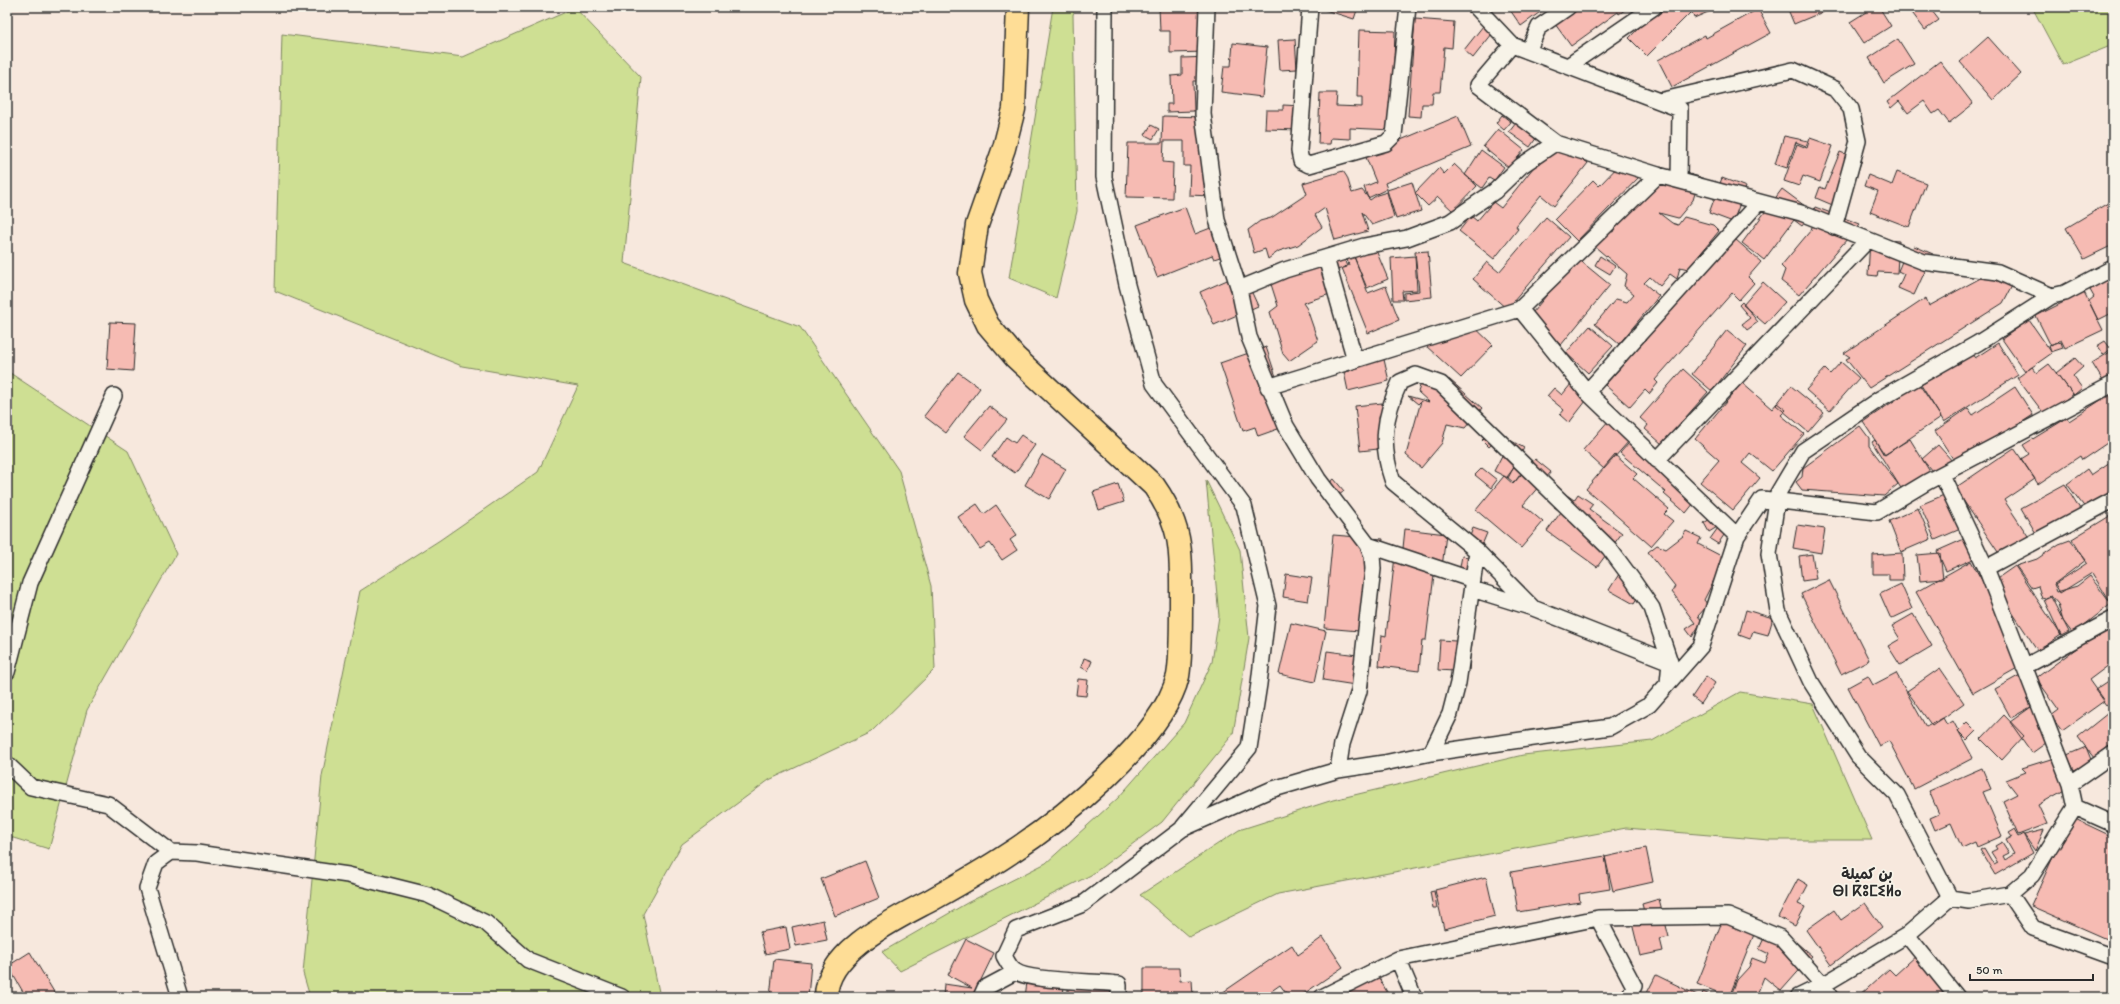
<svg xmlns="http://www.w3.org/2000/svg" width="2120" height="1004" font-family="Itim,'Playpen Sans Arabic','Noto Sans Tifinagh',sans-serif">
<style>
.green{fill:#cedf93;stroke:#7c855f}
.building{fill:#f6bbb3;stroke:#2b2b2b}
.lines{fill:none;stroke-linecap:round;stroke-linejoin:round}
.minor-casing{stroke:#2b2b2b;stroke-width:18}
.primary-casing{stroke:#2b2b2b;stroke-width:25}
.minor{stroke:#f7f3e8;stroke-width:15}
.primary{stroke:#fedd96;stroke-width:22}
.labels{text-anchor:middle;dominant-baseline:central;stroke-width:3.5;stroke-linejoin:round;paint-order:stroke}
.quarter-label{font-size:15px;font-weight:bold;fill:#2b2b2b;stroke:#f7f3e8}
</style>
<rect width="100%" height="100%" fill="#f7e8dd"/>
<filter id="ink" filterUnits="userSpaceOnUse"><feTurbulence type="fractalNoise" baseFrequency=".025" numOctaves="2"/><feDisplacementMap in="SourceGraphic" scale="8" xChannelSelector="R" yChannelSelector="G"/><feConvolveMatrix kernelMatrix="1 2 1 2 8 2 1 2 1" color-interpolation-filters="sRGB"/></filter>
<g filter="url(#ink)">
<path class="green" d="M1053,7H1075L1073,15L1077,211L1056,298L1009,278Z
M2032,7H2113V45L2063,65Z
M575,8L641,77L624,263L800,327L899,471L931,586L935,669L871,732L769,780L682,844L643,914L660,997H310L303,973L322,776L360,591L440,540L538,472L578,386L462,366L275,291L282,34L463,57Z
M7,371L128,451L176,554L87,710L49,849L7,836Z
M1206,480L1240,550L1249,638L1233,734L1162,822L1091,875L900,971L882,952L967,903L1046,863L1118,798L1184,723L1212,662L1219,616Z
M1740,692L1813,704L1872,840H1769L1626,828L1278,894L1189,937L1140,895L1239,830L1333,800L1523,755L1652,741Z"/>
<path class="building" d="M1159,7H1198L1199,16H1205L1206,52L1170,53V31H1160Z
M1270,7H1296V8H1270Z
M1326,7H1358L1354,19L1325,10Z
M1508,7H1547L1521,26Z
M1579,7H1629L1619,14L1618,12L1571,46L1555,24Z
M1659,7H1688L1692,11L1647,56L1629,38Z
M1690,7H1720L1694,18Z
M1787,7H1823L1825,11L1794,24Z
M1874,7H1879L1891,26L1864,43L1850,22Z
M1914,7H1924L1927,10L1931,7H1938L1932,11L1939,20L1925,30L1910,10Z
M1758,9L1771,33L1672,87L1658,60L1705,35L1706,38Z
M1415,19L1454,22L1452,48L1444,47L1440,92H1433L1432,104H1422L1421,117L1408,116Z
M1483,26L1492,34L1473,58L1464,50Z
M1359,30L1395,31L1392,130L1350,128V139L1331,138L1330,144H1318L1320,93H1337L1336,106L1362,107V97H1357Z
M1988,37L2021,74L1993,100L1960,62Z
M1295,39L1297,69L1280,70L1278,40Z
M1898,39L1914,64L1884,83L1869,58Z
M1233,43L1267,47L1262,97L1221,92L1224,66H1231Z
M1209,57V81H1193L1194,111L1167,112V104H1172L1171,76L1182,75V58Z
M1940,61L1973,104L1949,123L1939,110L1933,114L1924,101L1908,113L1899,101L1891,108L1887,102Z
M1283,105L1301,106L1300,130L1265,129L1266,110H1283Z
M1512,110L1541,131L1530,147L1509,132L1516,123L1507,117Z
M1502,115L1511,122L1504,130L1496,123Z
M1163,116L1208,117L1207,131H1213L1211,196L1189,195L1190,166H1184V141H1164L1163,162L1173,163L1172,198L1126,197L1128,143H1162Z
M1458,116L1471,147L1385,183L1387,189L1368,198L1364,187L1376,182L1365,155Z
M1151,125L1159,129L1153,139L1145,135Z
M1498,129L1524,150L1509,168L1483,147Z
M1784,136L1808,141L1806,146L1796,142L1787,168L1775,164Z
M1557,138L1588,163L1554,206L1541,195L1516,226L1518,229L1494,259L1459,231L1471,216L1477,221L1493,202L1501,208Z
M1810,138L1833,146L1820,182L1803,176L1799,186L1784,181L1797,144L1807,148Z
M1481,150L1504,167L1494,181L1489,178L1482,188L1465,175Z
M1840,152L1862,160L1842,209L1816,198L1820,187L1825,189Z
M1626,158L1642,174L1577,241L1555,219L1593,180L1599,186Z
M1454,164L1477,186L1453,211L1438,197L1428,206L1415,193L1439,168L1444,174Z
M1343,171L1347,177L1352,193L1362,190L1370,200L1377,195L1387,192L1394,217L1372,225L1362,212L1368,231L1335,240L1325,208L1315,215L1322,227L1298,245L1279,251L1268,259L1265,249L1254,253L1248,230L1260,221L1271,218L1307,194L1303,183Z
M1682,172L1700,177L1693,200L1678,218L1659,213L1672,223L1678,225L1684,217L1713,225L1719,231L1688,269L1680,267L1677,279L1670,274L1660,286L1650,277L1644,283L1659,296L1619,344L1595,324L1616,299L1627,302L1634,294L1624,286L1627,274L1593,245L1606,230L1613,232L1615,227L1655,180Z
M1897,172L1926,183L1909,227L1870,212L1878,191L1864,186L1868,175L1892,185Z
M1722,178L1746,187L1733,222L1709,213Z
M1412,182L1421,211L1396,219L1387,190Z
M1782,189L1813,212L1802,226L1794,220L1764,260L1742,243Z
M2113,200V245L2084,259L2066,228Z
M1185,207L1195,234L1221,224L1232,253L1214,259L1212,255L1157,277L1137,225Z
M1815,207L1860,224L1799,295L1781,281L1785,270L1781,266L1811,230L1814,221L1810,219Z
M1546,217L1569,237L1507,309L1473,279L1487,262L1499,272Z
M1735,239L1761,262L1748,277L1754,283L1739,300L1732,293L1655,380L1658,383L1649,394L1645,390L1630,407L1605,385Z
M1870,239L1899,241L1897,273L1878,272L1877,276L1868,275Z
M1373,243L1388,279L1367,288L1352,252Z
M1914,246L1933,254L1914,295L1898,288L1904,274L1898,271L1903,259L1907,261Z
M1352,251L1368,293L1386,286L1399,320L1368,333L1342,268L1349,265L1345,254Z
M1428,251L1432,297L1404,300V293L1419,291L1415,252Z
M1343,255L1347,267L1327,273L1333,293L1303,303L1307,309L1318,341L1289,361L1283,354L1270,312L1278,306L1269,278Z
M1415,256L1417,290L1402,291L1403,300H1393L1391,258Z
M1600,256L1615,266L1610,274L1595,265Z
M1577,258L1610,285L1561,345L1528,318Z
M1243,273L1258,306L1214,325L1200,292Z
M2113,273V320L2110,314L2098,320L2089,301L2094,297L2090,290Z
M1988,274L2013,284L2003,303L1869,388L1846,359L1850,357L1844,353L1926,298L1929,306Z
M1763,282L1785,302L1765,324L1743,305Z
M2084,292L2103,330L2065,348L2061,340L2051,346L2036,316Z
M1742,302L1758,322L1747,330L1742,324L1750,318L1739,305Z
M1466,319L1493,345L1461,378L1425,345L1436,333L1445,341Z
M2029,320L2052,353L2025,372L2002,339Z
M110,322L136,323L133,371L107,369Z
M1590,326L1613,346L1588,373L1566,353Z
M1727,330L1747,346L1712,391L1692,374Z
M2105,341L2111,349L2103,355L2097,346Z
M2061,342L2063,348L2051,352L2049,346Z
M1998,343L2018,375L1944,422L1921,385L1971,353L1975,358Z
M1266,347L1292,424L1258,436L1255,427L1243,431L1220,363Z
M1382,351L1389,381L1348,391L1344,372L1350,371L1348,360Z
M2110,352L2113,358V375L2103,381L2092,363Z
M2075,358L2083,367L2073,376L2082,388L2074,395L2056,373Z
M1841,362L1859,378L1830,411L1806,390L1825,369L1830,374Z
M2049,364L2073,394L2045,415L2017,378L2032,367L2037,373Z
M1683,369L1708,392L1662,444L1645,429L1648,425L1640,418Z
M1573,371L1596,388L1569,423L1560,415L1564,410L1547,396L1554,388L1562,395L1571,384L1566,380Z
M958,372L980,388L946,433L924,416Z
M1437,376L1450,380L1482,408L1465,428L1447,424L1442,443L1421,468L1406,455L1421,401L1418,404L1408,396L1429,402L1418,392L1420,386L1415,382Z
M1742,383L1772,409L1777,403L1786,410L1781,415L1804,434L1772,471L1750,453L1742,463L1760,478L1733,510L1700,482L1719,460L1695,439Z
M1919,384L1941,417L1885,455L1863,422Z
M1791,386L1824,413L1808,432L1776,405Z
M2015,387L2033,415L1957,465L1935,431L1968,408L1973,415Z
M2113,392V439L2082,460L2080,456L2038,484L2021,459L2029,454L2023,445L2067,418L2069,421Z
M1382,403L1387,448L1360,451L1355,406Z
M989,406L1007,420L982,450L964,436Z
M1616,412L1638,431L1604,469L1583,450Z
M1860,426L1869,438V446L1898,484L1884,496L1802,490L1796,482L1802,477L1803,468Z
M1493,429L1501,436L1489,447L1482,440Z
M1637,434L1682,471L1680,474L1702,493L1686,513L1664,494L1666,492L1620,453Z
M1021,435L1035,445L1015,473L992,457L1006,437L1015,443Z
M1910,439L1932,475L1904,493L1872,442L1875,440L1884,455Z
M1510,440L1524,448L1508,478L1494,471Z
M1938,445L1953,462L1937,477L1922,459Z
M2014,448L2035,479L2004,500L2028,536L2000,555L1955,488Z
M1042,455L1066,469L1049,499L1025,485Z
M1615,455L1637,474L1633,478L1669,509L1664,514L1673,521L1651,546L1586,489Z
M1535,459L1551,472L1523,505L1543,522L1521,548L1476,510L1504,476L1513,484Z
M1520,460L1527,465L1514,483L1507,477Z
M2113,460V490L2086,509L2067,484L2087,469L2091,475Z
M1482,468L1497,480L1491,488L1475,475Z
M1334,479L1344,491L1331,502L1321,490Z
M1118,484L1124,502L1099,510L1093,492Z
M2065,484L2080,509L2037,535L2021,508Z
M1951,492L1965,527L1935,540L1920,505Z
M1564,493L1574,500L1578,494L1593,504L1589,509L1622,533L1597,567L1547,531L1561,512L1554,507Z
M977,504L984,514L996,505L1017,535L1010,540L1017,550L1002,560L990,543L980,549L958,517Z
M1918,508L1931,539L1901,552L1889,521Z
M2113,514V604L2112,605L2092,573L2060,593L2055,584L2087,563L2072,539Z
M1725,518L1732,523L1718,544L1710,539Z
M1710,519L1722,524L1709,532L1704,523Z
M1797,525L1825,529L1821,553L1793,548Z
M1473,528L1487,533L1480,550L1467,544Z
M1405,529L1446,534L1441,576L1434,575L1426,640H1422L1419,671L1379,666L1382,635L1386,636L1396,547L1403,548Z
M1686,531L1701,538L1698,544L1725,558L1704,600L1708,605L1698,616L1702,621L1692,637L1686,629L1695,623L1672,592L1675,586L1648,552L1657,545L1666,549L1683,536Z
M1333,535L1383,539L1371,632L1324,628Z
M1971,536L1980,556L1946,571L1937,551Z
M2070,540L2086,560L2054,584L2057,592L2077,586L2090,576L2111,604L2073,634L2063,621L2058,604L2051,596L2042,599L2038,586L2032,588L2016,566L2037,559L2059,544Z
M1902,553L1903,580H1889V574H1873V555Z
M1940,553L1943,579L1920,581L1917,555Z
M1812,554L1816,579L1802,581L1799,556Z
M1462,556L1482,559L1477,586L1457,583Z
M1971,561L2028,662L1973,693L1916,592Z
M2015,566L2061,635L2038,651L1992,582Z
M1286,574L1312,578L1308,601L1283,597Z
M1619,574L1643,589L1634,604L1609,590Z
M1829,580L1869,660L1841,674L1801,594Z
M1901,584L1912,609L1891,619L1880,594Z
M2051,597L2069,632L2061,636L2044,600Z
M1746,610L1773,618L1768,635L1753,631L1750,639L1739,635Z
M1913,614L1932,646L1900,665L1888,646L1900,639L1892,626Z
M1291,623L1326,631L1315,682L1279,674Z
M2111,623L2113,662L2089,680L2104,701L2062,731L2051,716L2059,710L2036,678Z
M1440,640L1471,642L1469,672L1438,670Z
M1327,651L1372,657L1368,687L1323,680Z
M1084,658L1092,661L1088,671L1081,667Z
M1940,668L1964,703L1932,726L1907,691Z
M1896,673L1926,727L1943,718L1947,725L1953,721L1973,758L1914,789L1889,741L1879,746L1848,687L1868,676L1873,685Z
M2020,675L2036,704L2011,718L1995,689Z
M1706,676L1715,683L1701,704L1692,697Z
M2113,678V700L2106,705L2095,690Z
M1078,679L1088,680L1086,696L1076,695Z
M2031,707L2053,738L2032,753L2010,722Z
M2113,709V743L2094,758L2078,737Z
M2004,715L2024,736L2002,760L1981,739Z
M1967,722L1976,731L1967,740L1958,731Z
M2086,747L2092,762L2074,770L2067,755Z
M2054,758L2068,788L2038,805L2047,824L2018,835L2003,801L2017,794L2006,780L2026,772L2022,768Z
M1982,768L1991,789L1983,792L2002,836L1977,847L1975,842L1962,848L1951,823L1935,830L1930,818L1939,814L1929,791Z
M2071,817L2109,835L2111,831H2113V942L2031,906Z
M2014,830L2018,837L2023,834L2033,853L1995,875L1980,850L1984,848L1994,865L1998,863L1991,852L1997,849L1995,846L2002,842L2009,853L2003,856L2005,860L2014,854L2006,840L2012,837L2009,833Z
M2044,830L2035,851L2024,835Z
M1646,848L1653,882L1613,891L1605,857Z
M1605,856L1610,889L1579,894L1580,902L1518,912L1511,872Z
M865,861L879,898L835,916L821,879Z
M1486,877L1495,916L1444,929L1435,890Z
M1798,879L1808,885L1798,904L1805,907L1795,926L1778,917Z
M1434,891L1437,908H1433L1430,892Z
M1659,899L1669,937L1660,939L1663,951L1640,956L1631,919L1645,915L1642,904Z
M1865,903L1882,927L1831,965L1806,930L1834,910L1841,920Z
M1727,909L1759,922L1729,997L1697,984Z
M823,920L827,940L796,946L792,927Z
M1770,925L1782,930L1812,956L1781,991L1764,977L1756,997L1750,995L1749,997H1734L1731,995L1737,980L1749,967L1752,958L1765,963L1769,954L1759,949Z
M786,927L790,949L765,954L760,932Z
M1323,937L1343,967L1299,997H1289L1280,985L1263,997H1216L1292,945L1298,955Z
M966,939L994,953L979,984L977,997H943L944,984L972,988L948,975Z
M30,952L57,997H26L8,966Z
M1918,954L1957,997H1858L1889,969L1895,975Z
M774,959L811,963L808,997H770Z
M1144,968H1179L1180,981L1192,980L1193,997H1144Z
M1376,973L1390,997H1333Z
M1656,975L1697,995L1696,997H1645Z
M1027,982L1064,985L1063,997H1025Z
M1068,989L1112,990L1111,997H1068Z
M1703,992L1714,997H1701Z"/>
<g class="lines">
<defs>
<path id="minor" d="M1105,7L1104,177L1127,285L1154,384L1244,506L1268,606L1259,684L1249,748L1183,827
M1207,7L1203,114L1217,220L1239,289L1285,270L1364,246L1407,238L1450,222L1495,191L1521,166L1555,143
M1310,7L1299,151L1301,161L1309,165L1386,143L1394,135L1408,7
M1476,7L1512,45L1680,109L1679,180
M1512,45L1478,85L1555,143L1658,175L1801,213L1924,262L1998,272L2052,296
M1528,51L1539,27L1568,7
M1568,66L1654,7
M1659,101L1793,70L1835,89L1851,109L1858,141L1834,227
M1326,258L1355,360
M1239,289L1249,337L1286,426L1318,479L1368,545L1372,555L1373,569L1359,691L1342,744L1338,770
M1520,309L1587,392L1737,536
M1268,387L1520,309L1658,175
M1587,392L1759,202
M1657,460L1868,240
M1942,475L1986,568L2070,784L2075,807L2032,875L2010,894L1969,901L1950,898
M1368,545L1473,580
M1986,568L2113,500
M1472,589L1533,608L1670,662
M1533,608L1477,551L1393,482C1380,445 1384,416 1400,382L1416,375L1441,384L1609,548L1632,579L1652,608L1670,662L1668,683
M2024,667L2113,619
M7,672L30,583L114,396
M1431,753L1450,714L1458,683L1477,551
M7,764L31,787L108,804L171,852
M2070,784L2113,754
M2075,807L2113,824
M2010,894L2033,928L2113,957
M1950,898L1897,795L1858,756L1811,682L1778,611L1769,554L1778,493L1803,451L1881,398L1978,343L2052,296L2065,293L2113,268
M1598,918L1728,916L1781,938L1823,985L1831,997
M1907,935L1957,997
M1398,959L1414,997
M180,997L147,888L156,863L171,852L197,853L348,875L428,895L486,923L528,960L622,997
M981,997L985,988L1015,972
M1119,997V984C1097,981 1029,982 1015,971C1010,968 1007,961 1004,956L1016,930L1083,904L1182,829L1270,790L1338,770L1384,763L1431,753L1610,727L1649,705L1701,646L1737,536L1762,499L1877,512L1927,482L2113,384
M1322,997L1398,959L1598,918L1634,986L1629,997
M1798,997L1823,985L1907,935L1950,898"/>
<path id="primary" d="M826,997C826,950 898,918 933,899C958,885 983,871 1007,855C1060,821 1163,739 1178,676C1181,659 1181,622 1181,604C1181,554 1184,529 1154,486L1015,357L988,325L976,300L970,273L977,225L1004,148L1014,109L1018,7"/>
</defs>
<use href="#minor" class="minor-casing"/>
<use href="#primary" class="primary-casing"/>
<use href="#minor" class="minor"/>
<use href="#primary" class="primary"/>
</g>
</g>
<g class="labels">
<g class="quarter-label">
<text x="1867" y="874">بن كميلة<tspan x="1867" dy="17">ⴱⵏ ⴽⵓⵎⵉⵍⴰ</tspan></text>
</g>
</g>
<rect width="2120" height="1004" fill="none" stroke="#f7f3e8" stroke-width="24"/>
<rect x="12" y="12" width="2096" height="980" fill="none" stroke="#2b2b2b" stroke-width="1.5" filter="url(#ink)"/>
<path d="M1970 974v6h123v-6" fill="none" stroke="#2b2b2b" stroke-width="2"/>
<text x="1976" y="974" font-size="12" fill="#2b2b2b" stroke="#f7f3e8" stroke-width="3" paint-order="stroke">50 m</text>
</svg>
